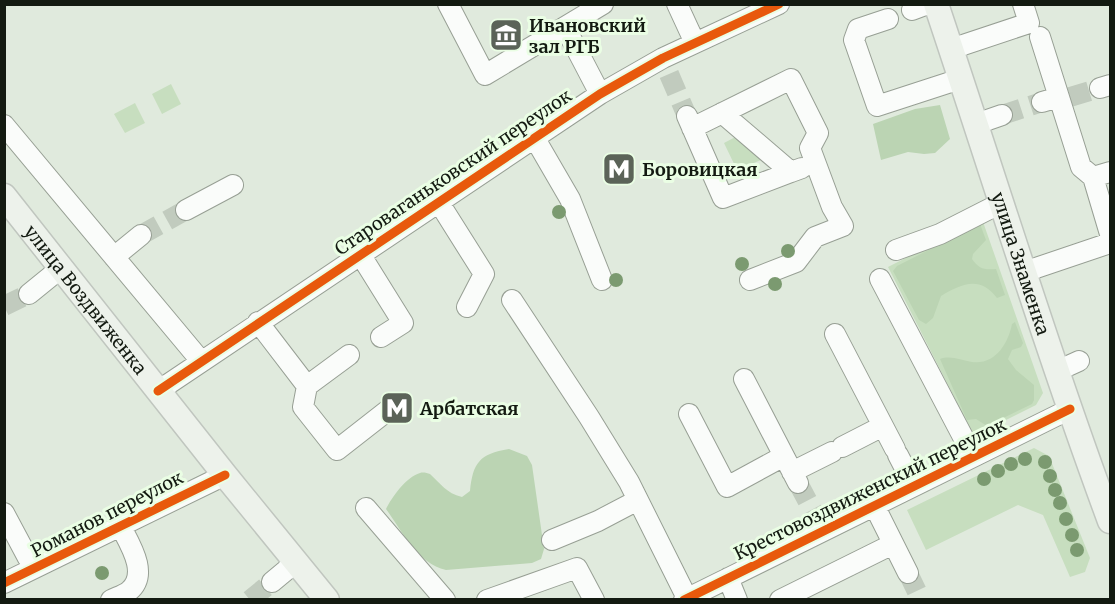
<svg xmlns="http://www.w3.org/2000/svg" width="1115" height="604" font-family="Merriweather,serif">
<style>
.green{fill:#c7debf}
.forest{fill:#bbd4b3}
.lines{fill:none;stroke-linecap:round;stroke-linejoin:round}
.minor-tunnel{stroke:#c1cbbe;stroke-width:20;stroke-dasharray:20 10;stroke-linecap:butt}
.minor-casing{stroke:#979f94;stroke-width:22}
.major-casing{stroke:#c0c6bf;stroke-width:27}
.minor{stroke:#fafcfa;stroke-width:20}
.major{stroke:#edf2eb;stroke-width:24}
.cycleway-casing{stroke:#eafee4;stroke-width:13}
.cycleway{stroke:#e8590c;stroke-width:9}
.tree{fill:#7b9a70}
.labels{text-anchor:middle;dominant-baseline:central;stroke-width:6;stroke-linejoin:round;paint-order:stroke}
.poi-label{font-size:18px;font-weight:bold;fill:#131a11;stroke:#eafee4;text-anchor:start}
.street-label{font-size:18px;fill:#131a11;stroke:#eafee4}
</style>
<rect width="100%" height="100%" fill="#e0eadd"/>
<path class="green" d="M171,84L181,104L162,114L152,94Z
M135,103L145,123L125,133L114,114Z
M741,134L768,157L737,170L724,143Z
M982,219L1043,393L1036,405L974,436L888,267Z
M1034,448L1049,456L1090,558L1085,572L1070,577L1043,515L1018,505L926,550L907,510Z"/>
<path class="forest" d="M940,105L950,139L935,153L924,154L908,152L881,160L873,124L915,109Z
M980,224L986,240L973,254L972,259C979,269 984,270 996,269L1005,295L997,298C980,275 961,284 941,296L933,318L926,324L919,320L893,271L897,266Z
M1015,322L1023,343L1021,347L1012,350L1008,359L1016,370L1034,385V400L1032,404L987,426L976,419L967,420L940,359C950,355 961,360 972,362C995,365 1008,344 1012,324Z
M509,449L527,456L532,465L544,549L541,559L532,563L446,570C418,564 402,531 386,509C392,497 406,477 420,473C423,472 427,473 430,474C441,484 446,493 462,497L470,491C473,463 479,454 509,449Z"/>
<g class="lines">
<path class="minor-tunnel" d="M669,74L687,116
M1070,97L1100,88
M1002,115L1042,102
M141,235L186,210
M4,306L29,294
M798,483L815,515
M908,573L921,600
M250,600L272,582"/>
<defs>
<path id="minor" d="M448,4L485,75L603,4
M677,4L695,43
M912,10L928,4
M888,19L858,29L854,40L877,106L960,79
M565,27L600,94
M1040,37L1081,167L1093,177L1110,172
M951,49L1029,23L1023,4
M1100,88L1110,85
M1042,102L1059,97
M722,113L791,172L802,168
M687,116L723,198L791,172
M976,124L1002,115
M4,125L201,361
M692,128L791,79L818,133L810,148L832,207L843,226L815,237L796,262L750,280
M534,137L570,199L602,280
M1093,177L1110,234
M438,201L484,274L467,307
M186,210L233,185
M896,250L940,234L1001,203
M360,254L403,323L381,337
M114,257L141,235
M1024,272L1110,243
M880,279L973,456
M29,294L61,268
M512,300L589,417L629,482L687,598
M258,322L307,386L303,407L337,450L392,407
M835,334L895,449
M1057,371L1079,361
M744,379L798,483
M307,386L349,355
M158,391L600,94L663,58L779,4
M689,414L727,487L784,456
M842,447L883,426
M898,455L914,486
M792,472L832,452
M874,505L908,573
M366,508L445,600
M4,513L28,558
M552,540L598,521L638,500
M728,578L737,600
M272,582L296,562
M4,583L225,475
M111,600C117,597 124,595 129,591C150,574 129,543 120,525
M487,600L577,568L594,600
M684,600L1070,409
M780,600L893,544"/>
<g id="major">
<path id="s1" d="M936,4C994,177 1047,351 1110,521"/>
<path id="s2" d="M4,196L225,475L327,600"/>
</g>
</defs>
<use href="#minor" class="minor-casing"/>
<use href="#major" class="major-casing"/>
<use href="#minor" class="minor"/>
<use href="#major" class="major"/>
<defs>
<path id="cycleway" d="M158,391L600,94L663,58L779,4
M4,583L225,475
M684,600L1070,409"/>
</defs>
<use href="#cycleway" class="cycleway-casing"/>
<use href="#cycleway" class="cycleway"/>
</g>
<g class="tree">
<circle cx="559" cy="212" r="7"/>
<circle cx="788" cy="251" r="7"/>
<circle cx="742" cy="264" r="7"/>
<circle cx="616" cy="280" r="7"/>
<circle cx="775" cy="284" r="7"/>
<circle cx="1025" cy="459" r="7"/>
<circle cx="1045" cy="462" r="7"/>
<circle cx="1011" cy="464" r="7"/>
<circle cx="998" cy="471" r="7"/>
<circle cx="1050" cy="476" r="7"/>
<circle cx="984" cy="479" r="7"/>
<circle cx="1055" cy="490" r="7"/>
<circle cx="1060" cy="503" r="7"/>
<circle cx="1066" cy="519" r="7"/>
<circle cx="1072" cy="535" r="7"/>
<circle cx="1077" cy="550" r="7"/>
<circle cx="102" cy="573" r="7"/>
</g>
<defs>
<symbol id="museum-square" viewBox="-11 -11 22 22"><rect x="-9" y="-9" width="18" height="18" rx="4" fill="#5b6358" stroke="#eafee4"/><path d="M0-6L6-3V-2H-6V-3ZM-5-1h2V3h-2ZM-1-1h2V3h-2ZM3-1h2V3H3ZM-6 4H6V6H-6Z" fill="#fff"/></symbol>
<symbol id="metro-square" viewBox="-11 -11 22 22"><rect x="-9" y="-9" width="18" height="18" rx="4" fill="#5b6358" stroke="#eafee4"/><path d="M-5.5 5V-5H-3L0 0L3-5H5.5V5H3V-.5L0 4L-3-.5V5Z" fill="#fff"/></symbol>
</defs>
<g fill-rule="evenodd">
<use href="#museum-square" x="487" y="16" width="38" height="38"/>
<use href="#metro-square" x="600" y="150" width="38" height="38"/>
<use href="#metro-square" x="378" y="389" width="38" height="38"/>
</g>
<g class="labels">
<g class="poi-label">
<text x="529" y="25">Ивановский<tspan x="529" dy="21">зал РГБ</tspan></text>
<text x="642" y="169">Боровицкая</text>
<text x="420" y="408">Арбатская</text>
</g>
<g class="street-label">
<text transform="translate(453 172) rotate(-34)">Староваганьковский переулок</text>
<text stroke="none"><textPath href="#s1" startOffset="273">улица Знаменка</textPath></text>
<text stroke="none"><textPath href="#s2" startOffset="132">улица Воздвиженка</textPath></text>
<text transform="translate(870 489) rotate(-26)">Крестовоздвиженский переулок</text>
<text transform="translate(107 514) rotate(-27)">Романов переулок</text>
</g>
</g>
<rect width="1115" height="604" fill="none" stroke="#131a11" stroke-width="12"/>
</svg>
